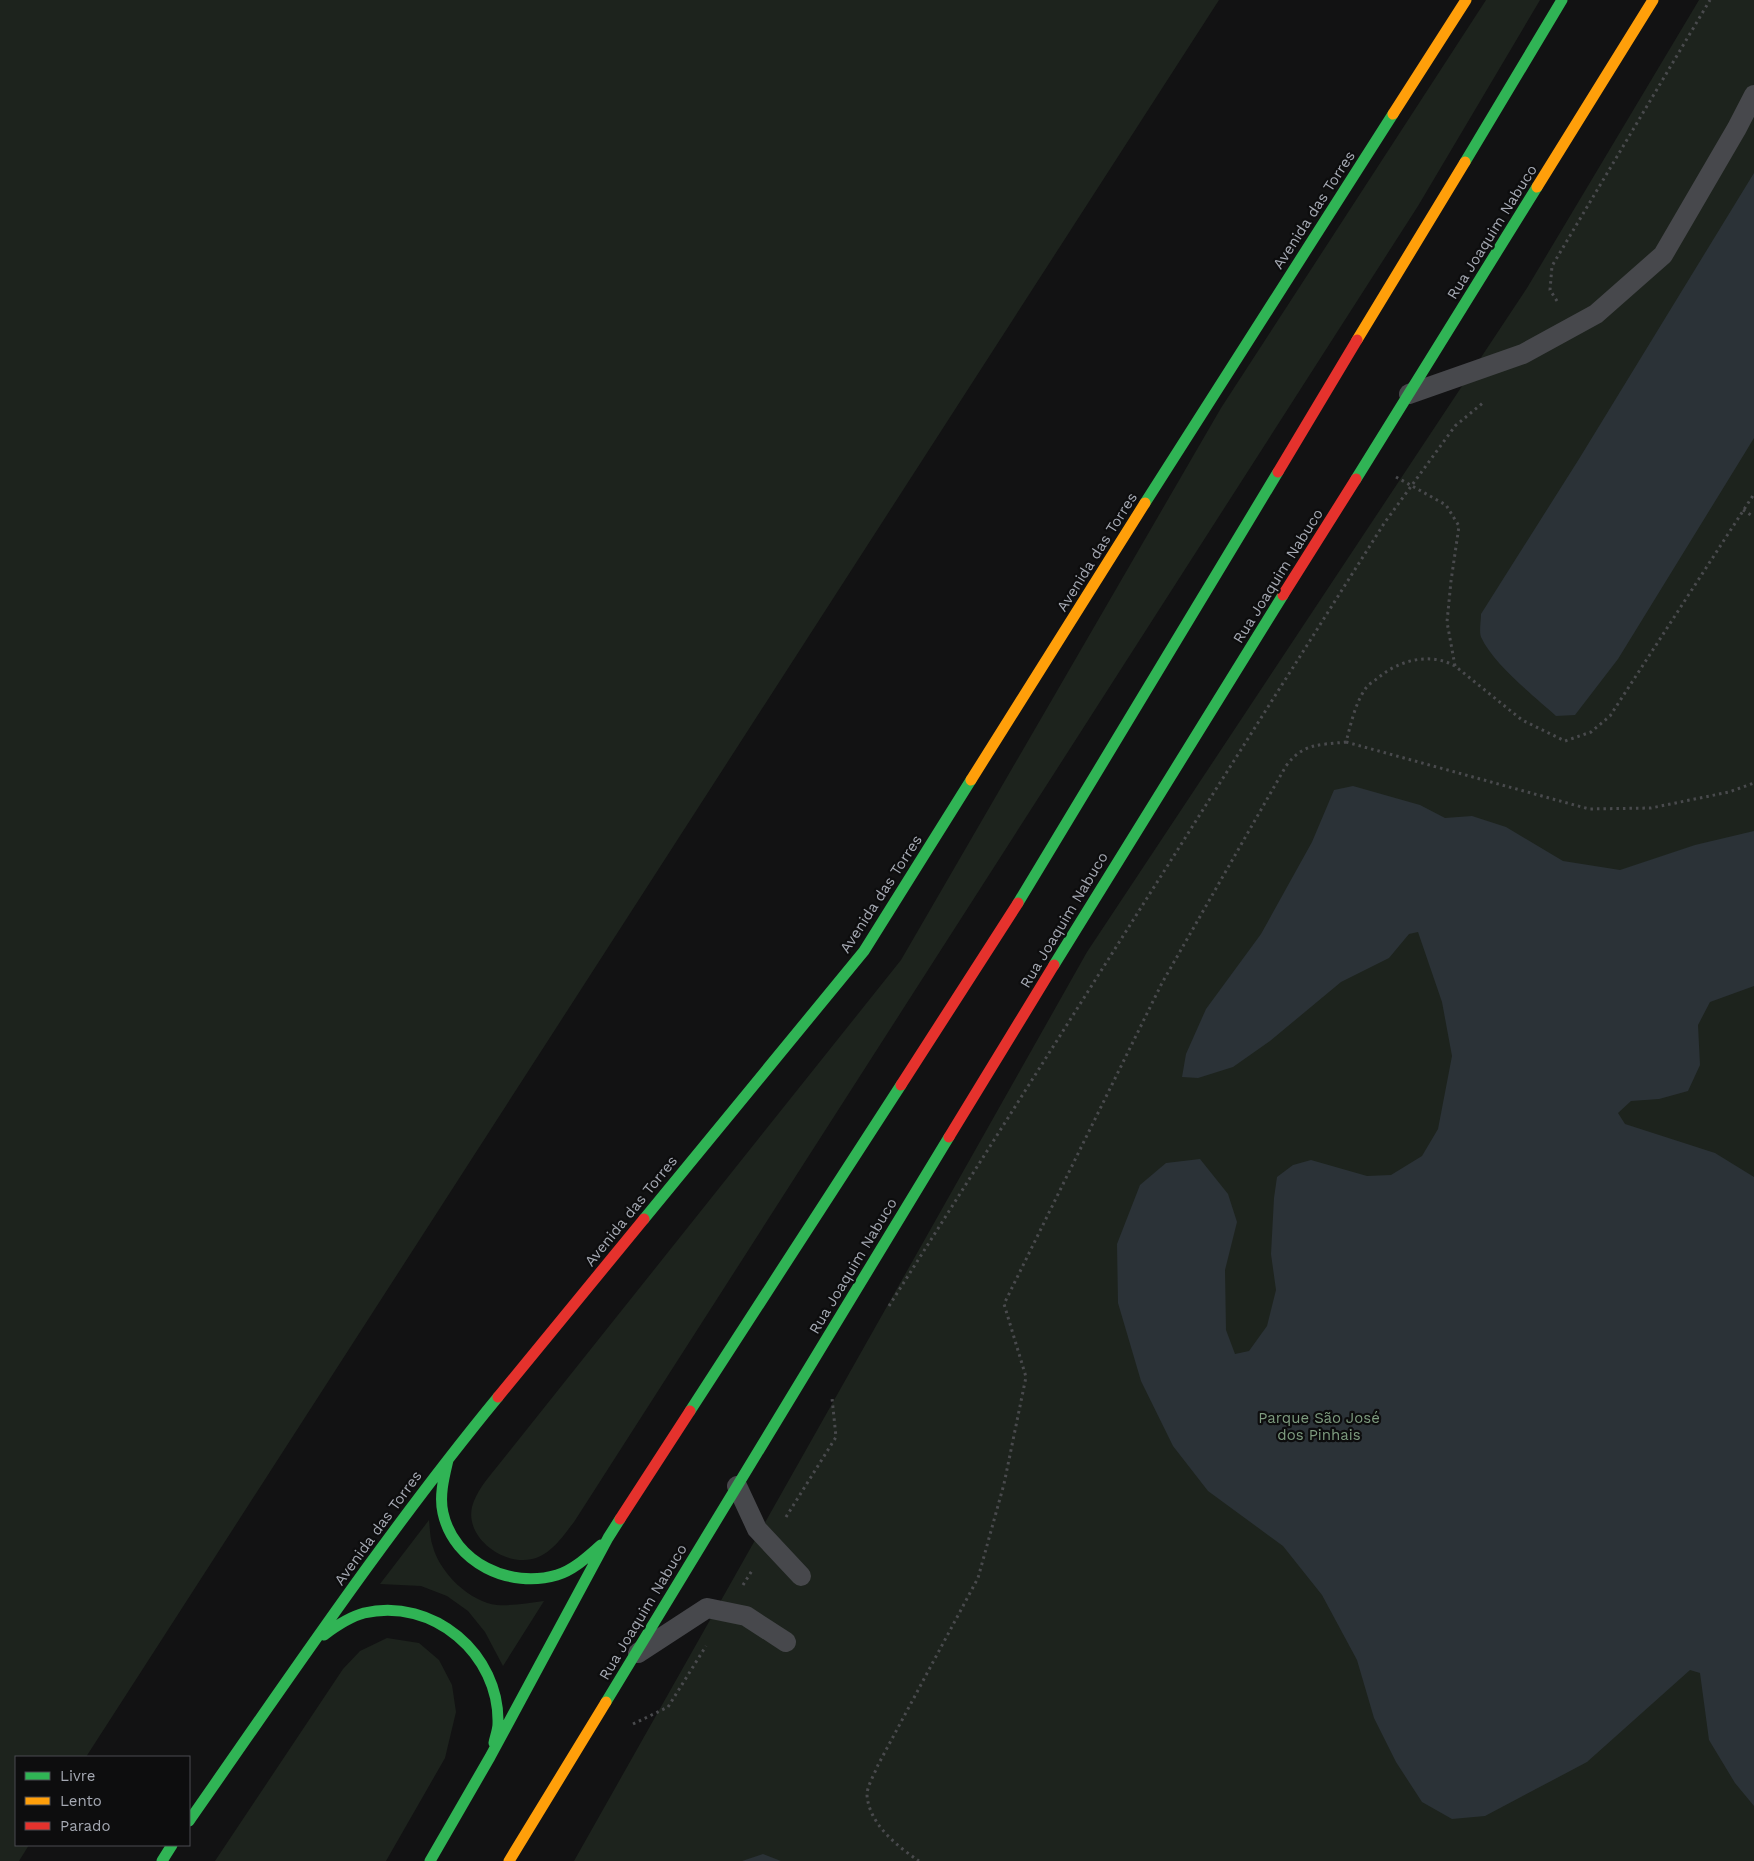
<svg xmlns="http://www.w3.org/2000/svg" width="1754" height="1861" font-family="'Work Sans',sans-serif">
<style>
.green{fill:#1d231d}
.water{fill:#2b3237}
.lines{fill:none;stroke-linecap:round;stroke-linejoin:round}
.path{stroke:#494a4d;stroke-width:3;stroke-dasharray:2.5 4;stroke-linecap:butt}
.lane{stroke:#47484c;stroke-width:20}
.fast{stroke:#30b455;stroke-width:11}
.slow{stroke:#ff9f0a;stroke-width:11}
.jam{stroke:#e5322d;stroke-width:11}
.labels{text-anchor:middle;dominant-baseline:central;stroke-width:4.5;stroke-linejoin:round;paint-order:stroke}
.street-label{font-size:15px;fill:#a5a9b3;stroke:#0d0d0e}
.park-label{font-size:15px;fill:#7e9c7f;stroke:#0d0d0e}
</style>
<rect width="100%" height="100%" fill="#121213"/>
<path class="green" d="M0,0H1219L86,1757H16V1845H29L19,1861H0Z
M1486,0H1540L1418,206L574,1522C563,1536 551,1555 532,1559C504,1566 465,1538 472,1507C476,1492 487,1479 496,1468L901,960L1221,408Z
M1699,0H1754V1861H574L1087,952L1527,288Z
M429,1520C430,1529 430,1539 433,1547C440,1573 470,1602 497,1605C512,1606 528,1603 544,1601L503,1666L485,1632L468,1611L447,1596L421,1586L380,1584Z
M387,1638L419,1643L439,1660L452,1685L456,1712L445,1758L386,1861H215L343,1669L360,1651Z"/>
<path class="water" d="M1754,173V438L1618,659L1575,715L1556,716C1533,695 1494,665 1481,637C1479,631 1481,621 1481,614L1579,459Z
M1353,786L1420,805L1445,818L1472,816L1506,827L1563,861L1620,870L1695,845L1754,831V986L1710,1002L1698,1025L1700,1065L1688,1091L1659,1099L1631,1101L1618,1113L1625,1124L1715,1153L1754,1177V1806L1735,1783L1709,1740L1700,1673L1690,1670L1587,1762L1485,1816L1452,1819L1422,1802L1396,1762L1374,1718L1357,1660L1322,1595L1283,1546L1208,1491L1173,1446L1141,1381L1118,1303L1117,1244L1140,1185L1166,1163L1200,1159L1228,1194L1237,1222L1225,1270L1226,1330L1235,1354L1249,1351L1267,1326L1276,1290L1271,1254L1274,1198L1277,1177L1293,1165L1311,1160L1367,1176L1391,1175L1422,1156L1438,1129L1452,1056L1442,1002L1418,932L1409,934L1389,958L1341,982L1270,1041L1233,1067L1198,1078L1182,1077L1186,1054L1206,1009L1261,934L1312,842L1334,790Z
M763,1854L781,1861H742Z"/>
<g class="lines">
<path class="path" d="M1557,301L1550,290L1552,266L1710,0
M1396,477L1446,505L1459,526L1451,581L1447,622L1455,666L1522,720L1565,741L1591,732L1610,716L1754,494
M1743,510L1754,517
M1346,742L1589,809L1651,808L1729,792L1754,783
M889,1306L1385,522L1455,426L1484,402
M786,1517L836,1437L832,1398
M743,1585L753,1569
M633,1724L668,1707L706,1646
M919,1861C897,1846 869,1824 867,1795C867,1786 875,1773 878,1765L978,1578L1004,1484L1026,1377L1004,1304L1162,983L1286,766C1303,743 1319,745 1346,742C1351,724 1355,703 1366,688C1369,684 1374,681 1378,678C1399,660 1430,652 1455,666"/>
<path class="lane" d="M1409,394L1523,354L1596,314L1663,255L1737,128L1754,95
M737,1486L757,1529L801,1576
M638,1653L707,1608L746,1616L786,1642"/>
<path class="fast" d="M1465,162L1562,0
M1356,479L1537,187
M1145,503L1393,114
M1018,903L1278,472
M1054,965L1283,595
M644,1219L864,951L971,780
M690,1411L901,1085
M448,1460C444,1477 439,1496 443,1513C454,1563 510,1589 557,1575C574,1570 588,1556 601,1545
M324,1635C336,1626 349,1617 364,1613C433,1597 500,1654 498,1724C498,1730 495,1737 494,1743
M606,1702L949,1137
M189,1821C289,1678 387,1532 498,1397
M162,1861L172,1845
M430,1861L490,1757L608,1538L620,1519"/>
<path class="slow" d="M1393,114L1466,0
M1537,187L1653,0
M1357,340L1465,162
M971,780L1145,503
M509,1861L606,1702"/>
<path class="jam" d="M1278,472L1357,340
M1283,595L1356,479
M901,1085L1018,903
M949,1137L1054,965
M498,1397L644,1219
M620,1519L690,1411"/>
</g>
<g class="labels">
<g class="street-label">
<text transform="translate(1314 210) rotate(-57)">Avenida das Torres</text>
<text transform="translate(1492 232) rotate(-58)">Rua Joaquim Nabuco</text>
<text transform="translate(1097 552) rotate(-58)">Avenida das Torres</text>
<text transform="translate(1278 576) rotate(-58)">Rua Joaquim Nabuco</text>
<text transform="translate(881 894) rotate(-57)">Avenida das Torres</text>
<text transform="translate(1064 920) rotate(-59)">Rua Joaquim Nabuco</text>
<text transform="translate(631 1211) rotate(-51)">Avenida das Torres</text>
<text transform="translate(853 1266) rotate(-59)">Rua Joaquim Nabuco</text>
<text transform="translate(378 1528) rotate(-54)">Avenida das Torres</text>
<text transform="translate(643 1612) rotate(-59)">Rua Joaquim Nabuco</text>
</g>
<g class="park-label">
<text x="1319" y="1418">Parque São José<tspan x="1319" dy="17">dos Pinhais</tspan></text>
</g>
</g>
<rect x="15" y="1756" width="175" height="90" fill="#0d0d0e" stroke="#4a4b50"/>
<rect x="25" y="1772" width="25" height="8" fill="#30b455" stroke="#4a4b50"/>
<text x="60" y="1781" font-size="15" fill="#a5a9b3">Livre</text>
<rect x="25" y="1797" width="25" height="8" fill="#ff9f0a" stroke="#4a4b50"/>
<text x="60" y="1806" font-size="15" fill="#a5a9b3">Lento</text>
<rect x="25" y="1822" width="25" height="8" fill="#e5322d" stroke="#4a4b50"/>
<text x="60" y="1831" font-size="15" fill="#a5a9b3">Parado</text>
</svg>
